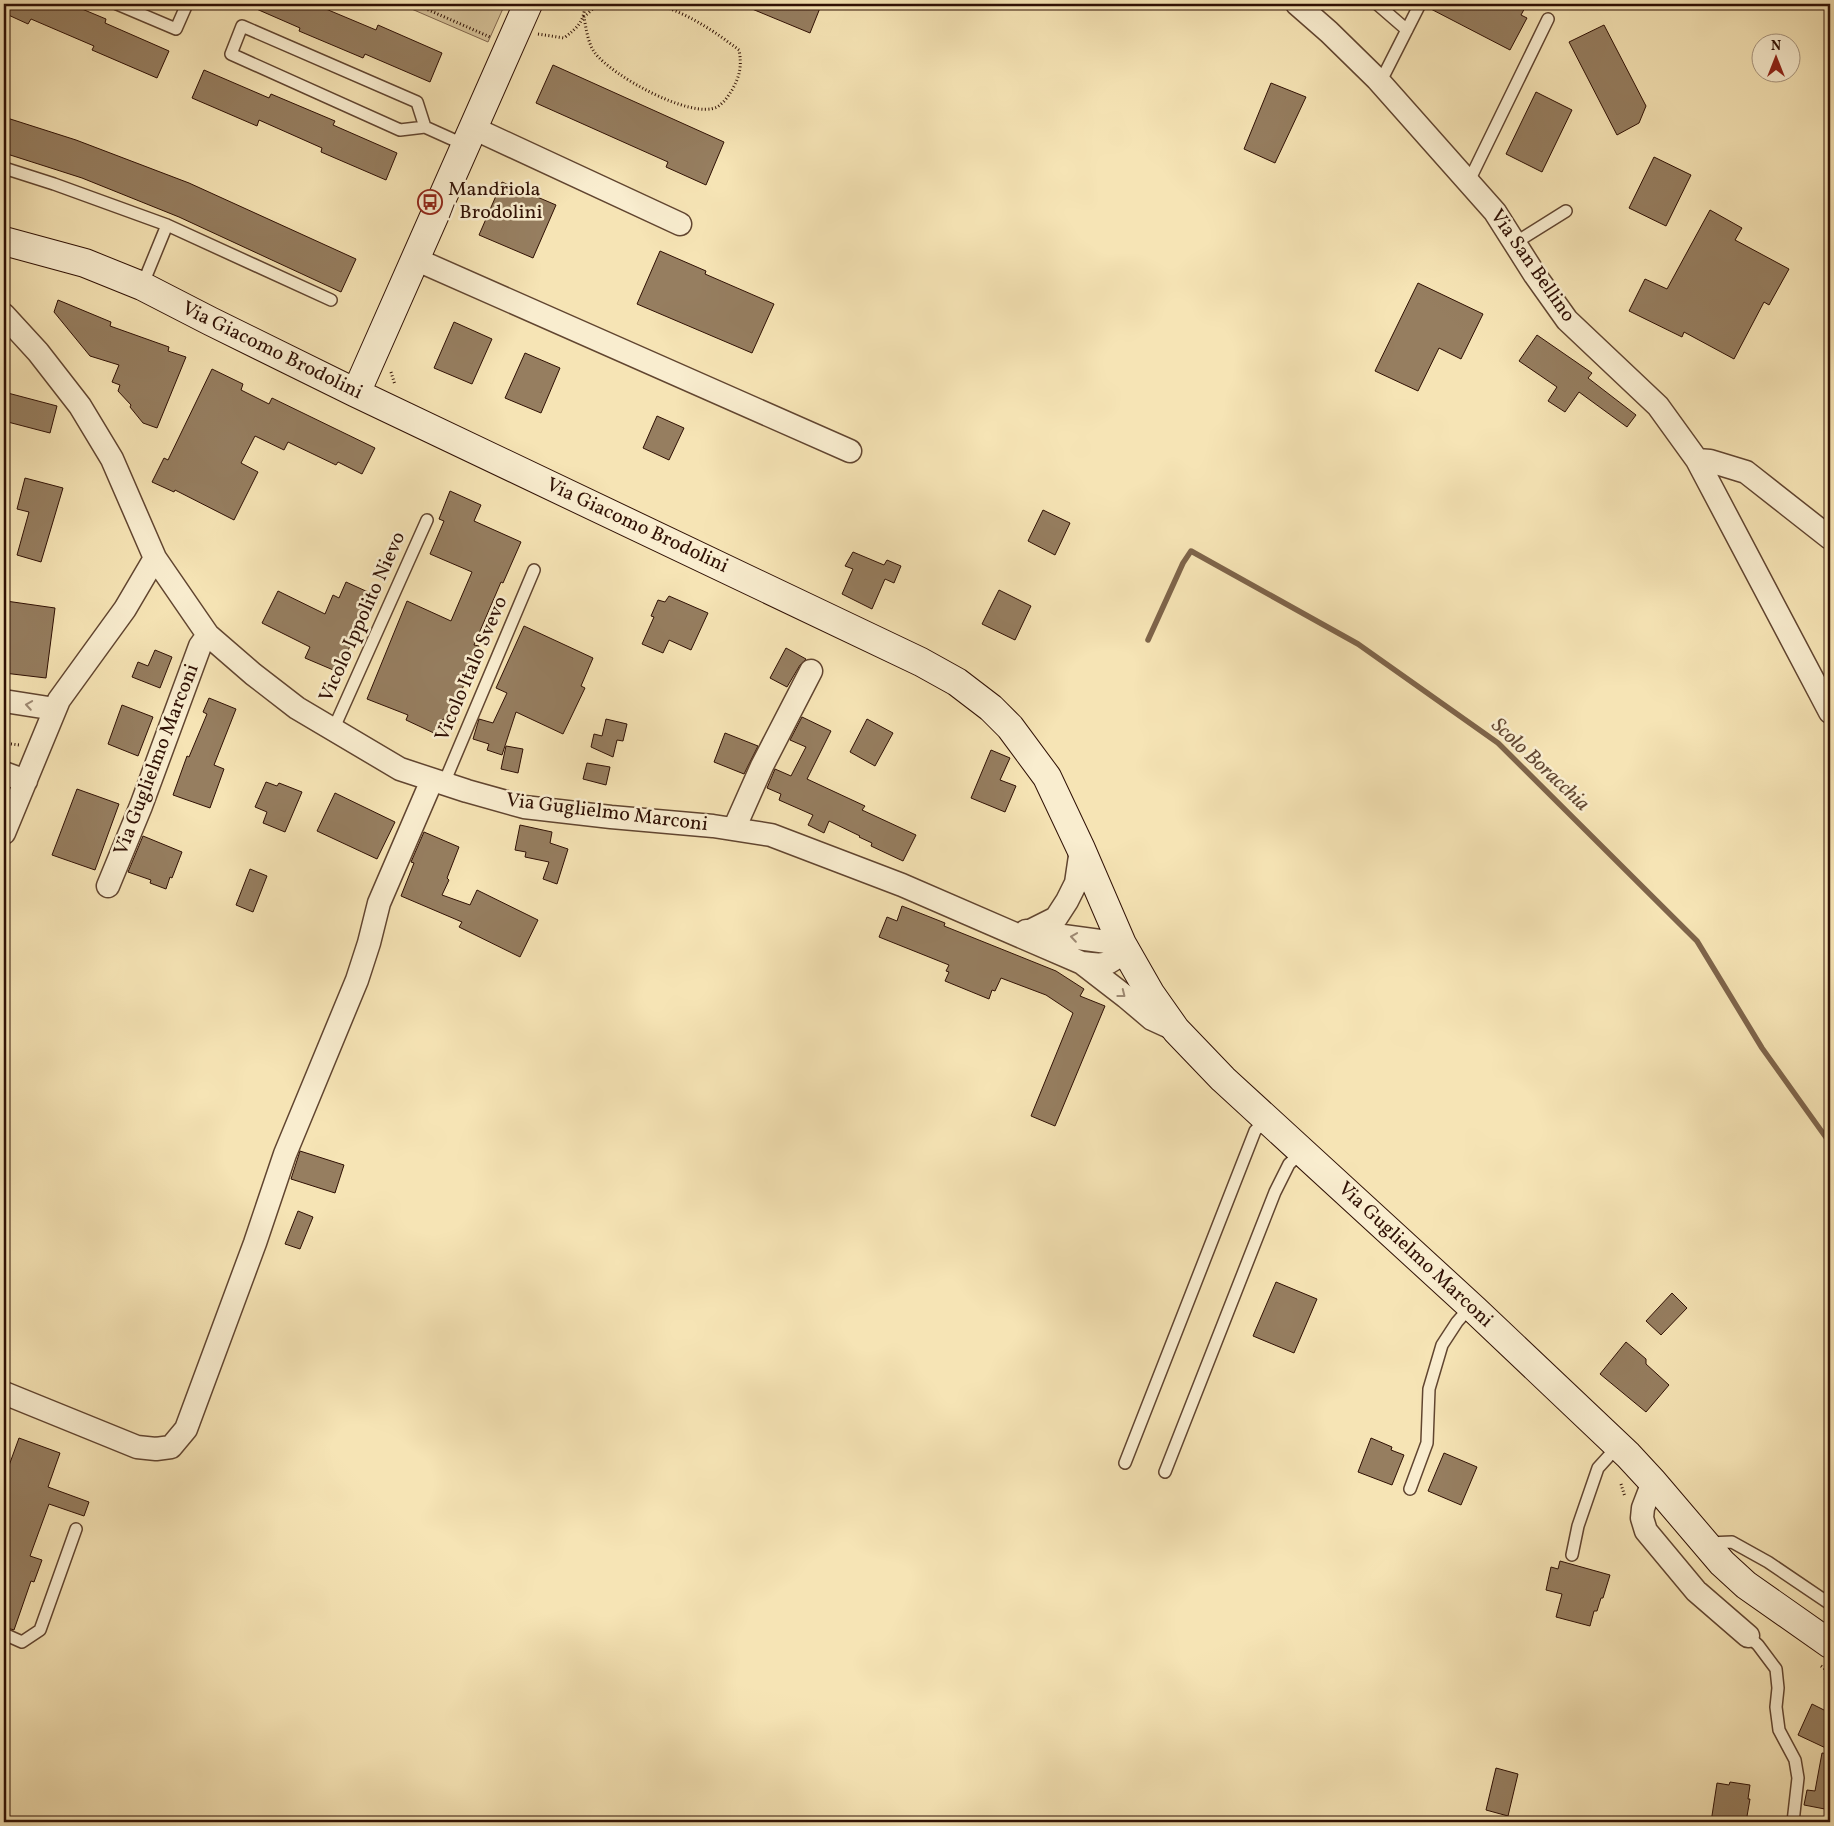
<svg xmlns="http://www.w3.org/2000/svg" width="1834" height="1826" font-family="Vollkorn,serif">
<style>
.green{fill:#d4c097;stroke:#82684e}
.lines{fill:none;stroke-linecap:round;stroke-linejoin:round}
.stream{stroke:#7e644a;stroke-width:5.5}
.building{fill:#967e60;stroke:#2f1004}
.lane-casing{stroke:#614530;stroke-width:14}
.street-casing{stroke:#614530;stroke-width:25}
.secondary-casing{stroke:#2f1004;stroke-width:30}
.path{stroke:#2f1004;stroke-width:3;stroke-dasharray:1 2.5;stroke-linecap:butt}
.lane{stroke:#f9edcf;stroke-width:11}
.street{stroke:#f9edcf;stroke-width:22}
.secondary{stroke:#f9edcf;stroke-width:28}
.oneway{stroke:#9e8a74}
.labels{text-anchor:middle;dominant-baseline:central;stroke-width:5;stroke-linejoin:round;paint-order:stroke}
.poi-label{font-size:20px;fill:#2f1004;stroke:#f9edcf;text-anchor:start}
.street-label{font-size:20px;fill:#2f1004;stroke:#f9edcf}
.water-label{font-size:21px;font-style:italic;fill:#634833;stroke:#f9edcf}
</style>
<rect width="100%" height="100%" fill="#f6e4b5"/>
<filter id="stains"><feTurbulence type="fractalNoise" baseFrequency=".004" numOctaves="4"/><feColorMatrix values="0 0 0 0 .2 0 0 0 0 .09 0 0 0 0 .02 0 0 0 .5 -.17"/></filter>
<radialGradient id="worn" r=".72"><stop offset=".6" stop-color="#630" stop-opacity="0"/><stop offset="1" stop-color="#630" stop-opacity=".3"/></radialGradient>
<path class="green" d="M400,4H505L488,42Z"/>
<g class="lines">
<path class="stream" d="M1148,640L1183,563L1191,551L1358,644L1498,743L1697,941L1762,1048L1830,1143"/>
</g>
<path class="building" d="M4,4H70L106,19L105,23L169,51L157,78L92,50L94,46L31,19L28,24L4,13Z
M245,4H314L376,30L378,25L442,53L430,82L365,54L363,58L299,31L300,28Z
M740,4H811L820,8L810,33Z
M1427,4H1527L1521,15L1527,18L1510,50L1427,7Z
M1604,25L1646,106L1639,123L1617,135L1569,42Z
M553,65L724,142L706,185L666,167L668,162L536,103Z
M204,70L269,98L271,94L335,121L333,125L397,153L386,180L321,152L322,148L259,120L257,126L192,98Z
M1271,83L1306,97L1275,163L1244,149Z
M1536,92L1572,110L1542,172L1506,154Z
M4,117L76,140L189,183L356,259L341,292L179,217L82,178L4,153Z
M1654,157L1691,175L1666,226L1629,208Z
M502,182L556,205L533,258L479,235Z
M1710,210L1742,228L1735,240L1789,269L1769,305L1764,302L1734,359L1684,332L1682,337L1629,311L1645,279L1667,289Z
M660,251L706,271L705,274L774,304L752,353L637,304Z
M1418,283L1483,314L1461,359L1439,348L1418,391L1375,371Z
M58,300L111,322L110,326L169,347L168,351L186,357L157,428L143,423L130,407L131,405L118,391L120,385L112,382L119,365L90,356L54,312Z
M454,322L492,339L472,384L434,368Z
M1537,335L1592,373L1588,378L1636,415L1627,427L1579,392L1565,412L1548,401L1557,387L1519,361Z
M525,353L560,368L541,413L505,398Z
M212,369L243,384L241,390L269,404L272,398L375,448L362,474L338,462L336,465L288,442L284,450L255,436L241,463L258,472L234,520L175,490L174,492L152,482L164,458L168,460Z
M4,392L57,406L50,433L4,421Z
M657,416L684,428L669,460L643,448Z
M25,478L63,488L41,562L17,555L29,512L17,509Z
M450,491L481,505L474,521L521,542L503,583L501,582L474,645L479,646L472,662H474L448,721L443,719L436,734L406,720L408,715L367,699L407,601L451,621L472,572L430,554L444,521L439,519Z
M1043,510L1070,523L1055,555L1028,541Z
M853,552L884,565L887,560L901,566L894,583L885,579L872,609L842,594L853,569L845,566Z
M346,582L368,592L361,608L363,609L355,627L358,629L338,672L305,658L310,647L262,623L278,591L325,614L333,595L339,598Z
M999,590L1031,606L1015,640L982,624Z
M669,596L708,613L691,650L669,640L663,653L642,644L654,617L651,616L658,600L665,602Z
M6,601L55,608L46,678L4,673V617Z
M524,626L593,658L581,686L585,688L563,734L516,712L502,755L487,750L489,744L473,739L479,719L493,723L507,693L496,688Z
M786,648L806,659L800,665L787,687L770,678Z
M155,650L172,657L160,688L132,677L138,662L148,666Z
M209,698L236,709L214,765L224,769L210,808L173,795L187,756L189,757L207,714L203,712Z
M122,705L153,717L138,756L108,744Z
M802,717L831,731L807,779L865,806L862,810L916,835L903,861L871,846L872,843L859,837L860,836L829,821L824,833L808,825L813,815L779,800L781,794L767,788L775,769L791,776L806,747L790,740Z
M606,719L627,724L623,741L617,740L613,757L591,747L594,734L602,736Z
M867,719L893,733L875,766L850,752Z
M725,733L758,746L744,774L714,762Z
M506,746L523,749L518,773L501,769Z
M991,750L1010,758L1000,780L1016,786L1005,812L971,798Z
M587,763L610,767L606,785L583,779Z
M266,782L277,786L279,783L302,792L285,832L263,823L267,812L255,807Z
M77,789L119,804L95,870L52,855Z
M335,793L395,822L377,859L317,831Z
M520,825L552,832L550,843L568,849L557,884L543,879L549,862L525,857L526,852L515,850Z
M424,832L459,847L447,878L449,880L442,895L470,905L477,890L538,920L520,957L459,927L462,922L401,896L414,863L411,862Z
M143,836L182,852L172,878L170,877L166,889L150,883L151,880L128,872Z
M250,869L267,876L253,912L236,905Z
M902,906L945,923L944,926L1056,971L1084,989L1080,996L1105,1006L1055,1126L1031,1116L1073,1013L1046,995L1001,978L995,991L992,990L989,999L945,981L949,972L946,971L949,965L879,937L887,917L897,921Z
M300,1151L344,1165L335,1193L291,1179Z
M298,1211L313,1217L300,1249L285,1244Z
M1276,1282L1317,1299L1294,1353L1253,1336Z
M1672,1293L1687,1308L1661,1335L1646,1321Z
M1626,1342L1646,1359V1364L1669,1385L1646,1412L1600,1374Z
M19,1438L60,1453L48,1487L89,1502L84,1516L49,1504L30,1556L42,1560L34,1582L31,1581L14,1630L4,1627V1470L7,1471Z
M1371,1438L1392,1447L1391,1450L1404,1455L1392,1485L1358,1472Z
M1444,1453L1477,1467L1461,1505L1428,1491Z
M1560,1561L1610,1575L1603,1598H1601L1597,1611H1594L1590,1626L1556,1617L1562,1594L1546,1590L1551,1567L1558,1569Z
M1812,1704L1830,1713V1750L1798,1735Z
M1822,1753L1830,1754V1810L1804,1805L1807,1790L1815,1791Z
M1496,1768L1518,1774L1508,1816L1486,1810Z
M1730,1782L1750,1785L1748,1799H1750L1746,1822H1711L1717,1783L1729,1785Z"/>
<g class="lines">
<defs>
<path id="lane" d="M117,4L176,29L187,4
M1377,4L1407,30
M1377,79L1385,73L1420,4
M425,127L400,130L231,54L242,26L417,102L425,127L465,145
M4,168L54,184L167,225L331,300
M1466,180L1469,181L1548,19
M1515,243L1566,211
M142,286L167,225
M333,730L427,520
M444,783L534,570
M1125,1463L1255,1131L1266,1119
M1165,1472L1275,1192L1289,1164L1302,1152
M1410,1489L1427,1443L1429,1389L1442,1345L1457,1322L1471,1306
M1708,1543L1732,1542L1768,1562L1830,1604
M1572,1555L1578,1526L1598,1468L1618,1446
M4,1634L22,1642L40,1630L76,1529
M1748,1636L1758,1645L1776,1669L1778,1688L1776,1707L1779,1730L1795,1760L1798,1778L1793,1822"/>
<path id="street" d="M1297,4L1329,32L1377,79L1495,212L1535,275L1567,320L1658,406L1697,460L1830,712
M473,128L680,224
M415,259L850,451
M4,315L38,352L80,406L112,459L155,558L208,635L253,674L297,708L400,769L467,791L524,807L611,817L713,826L771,835L902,885L1082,963L1126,997L1152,1019L1176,1030
M1697,460L1710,461L1746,472L1830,538
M4,701L55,709
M4,773L26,781
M734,829L762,766L811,671
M4,833L59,700L125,609L155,558
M108,886L141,806L200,646L208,635
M1026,931L1122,944
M1030,931L1056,918L1067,901L1076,883L1081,849
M1082,963C1105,966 1107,966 1125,950
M4,1393L137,1447L156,1449L171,1447L186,1429L255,1243L285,1154L357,980L369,943L379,903L432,780
M1653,1482L1643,1508L1642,1518L1646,1531L1696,1591L1748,1636"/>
<path id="secondary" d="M4,241L85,263L142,286L210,321L356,393L921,662L957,682L991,708L1010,727L1047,777L1081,849L1122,944L1150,993L1176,1030L1223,1079L1475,1310L1628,1455L1653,1482L1722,1563L1746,1585L1830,1644
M356,393L528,4"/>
</defs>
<use href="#lane" class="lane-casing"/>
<use href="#street" class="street-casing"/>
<use href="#secondary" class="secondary-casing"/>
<path class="path" d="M415,4L490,37
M601,4L597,5L584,17C586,28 588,44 595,53C611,75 691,120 717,107C724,103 728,96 732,90C740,76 742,65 739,50C714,31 686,12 655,4
M1822,4L1830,7
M538,34L564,38C578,27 584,22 585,4
M391,372L395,385
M4,743L19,745
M1621,1484L1625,1497
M1821,1666L1830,1673"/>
<use href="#lane" class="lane"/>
<use href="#street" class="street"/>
<use href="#secondary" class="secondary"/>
</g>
<defs><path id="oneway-chevron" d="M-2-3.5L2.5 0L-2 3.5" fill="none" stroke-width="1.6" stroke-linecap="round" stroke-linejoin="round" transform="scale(1.25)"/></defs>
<g class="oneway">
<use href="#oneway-chevron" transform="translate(29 705) rotate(-171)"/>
<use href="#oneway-chevron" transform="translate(1074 937) rotate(-172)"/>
<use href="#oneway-chevron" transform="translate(1122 994) rotate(38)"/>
</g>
<defs>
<symbol id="bus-ring" viewBox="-11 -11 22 22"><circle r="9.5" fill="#f9edcf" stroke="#8f2418" stroke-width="1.5"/><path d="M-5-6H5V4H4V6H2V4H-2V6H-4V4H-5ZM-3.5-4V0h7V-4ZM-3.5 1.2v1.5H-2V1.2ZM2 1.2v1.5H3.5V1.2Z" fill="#8f2418"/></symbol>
</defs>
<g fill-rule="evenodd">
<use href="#bus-ring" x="416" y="188" width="28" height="28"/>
</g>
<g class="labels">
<g class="poi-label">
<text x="448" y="190">Mandriola<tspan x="448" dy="23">/ Brodolini</tspan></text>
</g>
<g class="street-label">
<text transform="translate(1532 266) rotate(55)">Via San Bellino</text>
<text transform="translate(272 351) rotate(26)">Via Giacomo Brodolini</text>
<text transform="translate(637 526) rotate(25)">Via Giacomo Brodolini</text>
<text transform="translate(363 617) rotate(-66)">Vicolo Ippolito Nievo</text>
<text transform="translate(472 669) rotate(-67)">Vicolo Italo Svevo</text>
<text transform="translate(157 760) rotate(-69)">Via Guglielmo Marconi</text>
<text transform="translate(607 813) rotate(7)">Via Guglielmo Marconi</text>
<text transform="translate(1415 1255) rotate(43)">Via Guglielmo Marconi</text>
</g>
<g class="water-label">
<text transform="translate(1540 765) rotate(43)">Scolo Boracchia</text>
</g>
</g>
<rect width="1834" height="1826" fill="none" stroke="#f6e4b5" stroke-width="20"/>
<rect x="5" y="5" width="1824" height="1816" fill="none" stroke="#2f1004" stroke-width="2.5"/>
<rect x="10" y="10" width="1814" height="1806" fill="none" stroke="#2f1004"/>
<g transform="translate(1776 58)"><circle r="24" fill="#f9edcf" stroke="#a8957e"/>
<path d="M0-4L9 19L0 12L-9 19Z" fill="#8f2418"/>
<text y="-8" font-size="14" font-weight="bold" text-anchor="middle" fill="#2f1004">N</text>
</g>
<rect width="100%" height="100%" filter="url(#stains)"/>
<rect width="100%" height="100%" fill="url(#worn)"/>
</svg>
